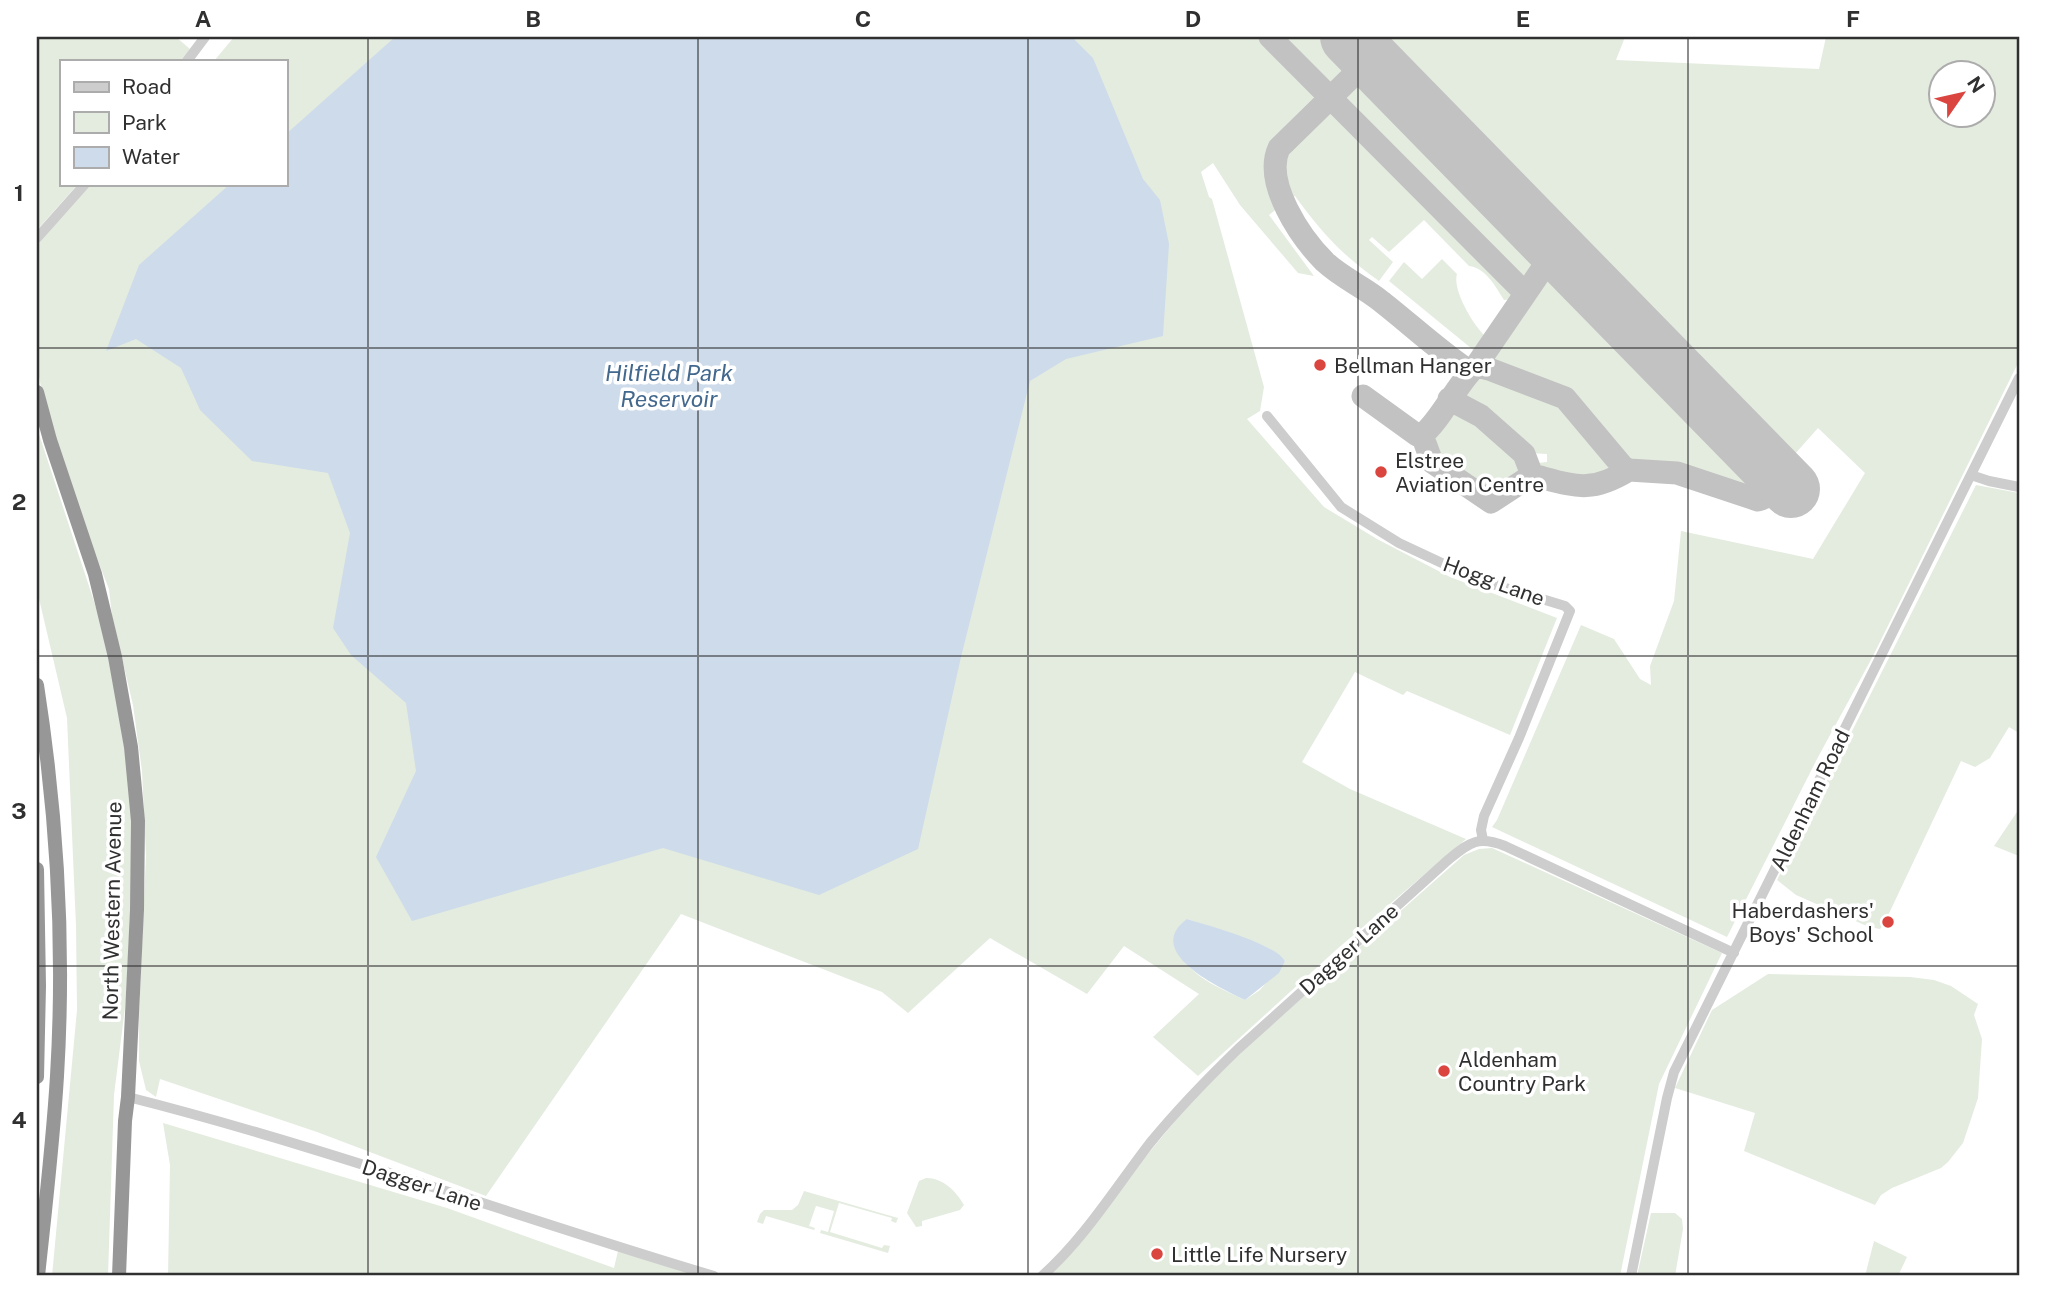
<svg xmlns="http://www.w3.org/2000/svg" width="2056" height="1313" font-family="'Public Sans',sans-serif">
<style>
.green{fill:#e4ecdf;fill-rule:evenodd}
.water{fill:#cddbea}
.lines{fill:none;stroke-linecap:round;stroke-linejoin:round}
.taxiway{stroke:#c2c2c2;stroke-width:23}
.runway{stroke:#c2c2c2;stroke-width:58}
.minor{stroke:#cdcdcd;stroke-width:10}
.highway{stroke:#979797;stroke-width:14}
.grid{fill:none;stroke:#303030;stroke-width:2;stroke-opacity:0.55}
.poi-dot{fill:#da463f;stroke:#fff;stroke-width:2.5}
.labels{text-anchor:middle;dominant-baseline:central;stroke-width:7;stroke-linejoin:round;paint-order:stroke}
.poi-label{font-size:21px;fill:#303030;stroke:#fff;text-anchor:start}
.street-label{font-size:21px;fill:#303030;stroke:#fff}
.water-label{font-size:23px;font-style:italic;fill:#43688d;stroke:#fff}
.neatline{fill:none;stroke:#303030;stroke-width:2.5}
.grid-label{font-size:23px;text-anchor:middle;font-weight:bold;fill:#303030}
</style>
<rect width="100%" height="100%" fill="#fff"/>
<path class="green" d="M37,37H176L190,49L182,61H61V184H78L37,230Z
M234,37H1321L1532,252C1539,271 1524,285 1513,299L1504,300C1495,286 1486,268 1469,266L1424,220L1389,252L1372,237L1369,240L1393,262L1379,281C1343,256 1321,232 1295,196L1286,200L1278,160L1270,165L1279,207L1269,215L1314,276L1298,273L1240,205L1213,163L1201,172L1209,197L1212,199L1264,387L1260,411L1247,419L1324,507L1377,539L1450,577L1557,618L1510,735L1407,691L1403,695L1355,672L1302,762L1350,789L1466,839L1336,950L1198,1076L1153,1037L1199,994L1124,946L1087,994L990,938L908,1013L882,992L681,914L486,1196L317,1132L160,1079L156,1097L146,1090L139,1061V1015L146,856L142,771L133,705L112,616L109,589L78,510L41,387L37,365V245L90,184H285V61H214ZM1187,919C1207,926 1277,945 1285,961L1260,990L1245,1000C1221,989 1195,978 1180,956Z
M1375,37H1625L1616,60L1819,69L1826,37H2019V361L1873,656L1817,759L1727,937L1492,827L1497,820L1581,625L1614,639L1640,679L1651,685L1650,666L1674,601L1681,531L1813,559L1865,473L1818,428L1794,455L1786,458ZM1940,74H1982V116H1940Z
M1442,259L1457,274C1452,290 1474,327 1487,338L1477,353L1389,281L1404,262L1422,279Z
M1548,273L1557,277L1758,484L1756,495L1672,466H1634L1627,463L1567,394L1486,363L1541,279Z
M1487,371L1527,385L1566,404L1617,467V472C1592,484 1558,481 1533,467L1538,463L1547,462V454L1529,453L1486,414L1460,401L1478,375Z
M1455,408L1481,421L1523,462L1522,468L1491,492L1443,461L1435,438Z
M37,428L107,641L129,776L133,851L126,1000L114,1095L108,1276H52L77,1010L76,926L67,718L37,590Z
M1976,485L2019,493V733L2009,727L1990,758L1975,767L1961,761L1884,924L1880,929L1869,927L1796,895L1777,880Z
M2019,809V856L1994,846Z
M1492,848L1722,953L1659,1084L1620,1276H1047L1195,1097L1235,1057L1464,855L1479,849Z
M1768,974L1910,977L1934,980L1951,986L1978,1004L1974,1015L1982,1039L1978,1098L1963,1143L1948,1162L1941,1168L1892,1188L1881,1195L1875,1205L1744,1151L1755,1113L1675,1088L1712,1010Z
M163,1123L447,1208L614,1268L618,1251L698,1276H168L170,1165Z
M926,1178C943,1178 956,1191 964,1205L960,1210L922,1221V1226L916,1227L907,1213L919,1181Z
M804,1191L898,1218L896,1223L891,1221L892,1218L839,1203L830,1232L882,1248L884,1245L890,1246L888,1253L820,1233L821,1230L828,1232L834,1211L816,1206L809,1226L815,1228L814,1230L766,1216L763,1224L757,1222L760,1214L764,1210H792L798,1205Z
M1651,1213H1675L1682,1219L1683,1229L1675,1276H1637Z
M1874,1241L1907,1257L1898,1276H1865Z"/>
<path class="water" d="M395,37H1072L1093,58L1143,179L1160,200L1169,244L1163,336L1066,359L1030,381L961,657L918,849L819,895L663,848L412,921L376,857L416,771L406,703L351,655L333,628L350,533L328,473L252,461L200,410L181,368L136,339L106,351L139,265L230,184H285V135Z
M1187,919C1207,925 1276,944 1285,961L1279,973L1245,1000C1220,988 1142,952 1187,919Z"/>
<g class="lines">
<path class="taxiway" d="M1270,37L1525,293
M1370,59L1279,148C1263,183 1301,238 1325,262C1342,278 1364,287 1382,302C1410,324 1437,349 1466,369L1481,367L1489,369L1565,398L1623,467L1629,470L1677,473L1758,500C1772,496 1779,485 1773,471
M1540,233L1548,248L1545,265
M1363,396L1417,435H1422L1432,462L1491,502L1532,475C1575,486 1590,494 1629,470
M1449,399L1481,416L1524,454L1532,475
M1422,435C1441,420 1456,385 1476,366L1545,265L1558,259L1570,263"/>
<path class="runway" d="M1349,37L1791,489"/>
<path class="minor" d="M187,61L205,37
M37,238L85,184
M1267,416L1341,507L1399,543L1476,579L1565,606L1570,611L1519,738L1484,816L1481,830L1483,840
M1971,475L1989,481L2019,487
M128,1097C326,1147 519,1218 714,1276
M1042,1276C1084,1239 1116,1187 1150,1143C1177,1110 1207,1079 1238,1049L1448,860C1469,843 1477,835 1505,846L1734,953
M1631,1276L1667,1098L1674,1072L2019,378"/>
<path class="highway" d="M37,392L50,440L95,574L115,657L131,747L138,821L137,910L128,1097L125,1121L119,1276
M37,685C57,814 65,945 57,1076C53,1143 45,1210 38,1276
M37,869L39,986L37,1077"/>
</g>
<path class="grid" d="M368,37V1276M698,37V1276M1028,37V1276M1358,37V1276M1688,37V1276M37,348H2019M37,656H2019M37,966H2019"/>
<g class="poi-dot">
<circle cx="1320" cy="365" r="7"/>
<circle cx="1381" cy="472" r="7"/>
<circle cx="1888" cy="922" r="7"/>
<circle cx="1444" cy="1071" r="7"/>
<circle cx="1157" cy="1254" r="7"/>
</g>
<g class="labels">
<g class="poi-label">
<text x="1334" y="365">Bellman Hanger</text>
<text x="1395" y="460">Elstree<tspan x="1395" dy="24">Aviation Centre</tspan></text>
<text x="1874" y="910" text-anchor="end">Haberdashers'<tspan x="1874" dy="24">Boys' School</tspan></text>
<text x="1458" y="1059">Aldenham<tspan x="1458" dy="24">Country Park</tspan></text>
<text x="1171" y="1254">Little Life Nursery</text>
</g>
<g class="street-label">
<text transform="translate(1494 581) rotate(20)">Hogg Lane</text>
<text transform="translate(1810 800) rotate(-64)">Aldenham Road</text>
<text transform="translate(112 911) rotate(-89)">North Western Avenue</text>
<text transform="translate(1349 949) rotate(-42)">Dagger Lane</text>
<text transform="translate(422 1185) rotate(18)">Dagger Lane</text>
</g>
<g class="water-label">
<text x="669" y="372">Hilfield Park<tspan x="669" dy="26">Reservoir</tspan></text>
</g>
</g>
<rect width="2056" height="1313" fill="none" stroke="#ffffff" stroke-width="77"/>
<rect x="60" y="60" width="228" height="126" fill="#ffffff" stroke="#acacac" stroke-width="2"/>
<rect x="74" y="82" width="35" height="10" fill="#cdcdcd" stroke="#acacac" stroke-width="2"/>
<text x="122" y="94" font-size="21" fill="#303030">Road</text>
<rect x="74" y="112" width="35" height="21" fill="#e4ecdf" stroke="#acacac" stroke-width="2"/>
<text x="122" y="130" font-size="21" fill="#303030">Park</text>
<rect x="74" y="147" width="35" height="21" fill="#cddbea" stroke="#acacac" stroke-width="2"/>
<text x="122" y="164" font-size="21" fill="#303030">Water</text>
<g transform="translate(1962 94) rotate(56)"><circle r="33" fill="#ffffff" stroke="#acacac" stroke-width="2"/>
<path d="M0-5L12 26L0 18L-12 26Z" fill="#da463f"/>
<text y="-10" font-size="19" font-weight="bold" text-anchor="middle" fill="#303030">N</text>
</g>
<rect x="38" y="38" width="1980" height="1236" class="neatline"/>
<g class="grid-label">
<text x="203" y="27">A</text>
<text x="533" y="27">B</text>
<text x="863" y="27">C</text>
<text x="1193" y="27">D</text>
<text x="1523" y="27">E</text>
<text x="1853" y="27">F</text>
<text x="19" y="201">1</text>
<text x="19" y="510">2</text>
<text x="19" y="819">3</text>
<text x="19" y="1128">4</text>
</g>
</svg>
